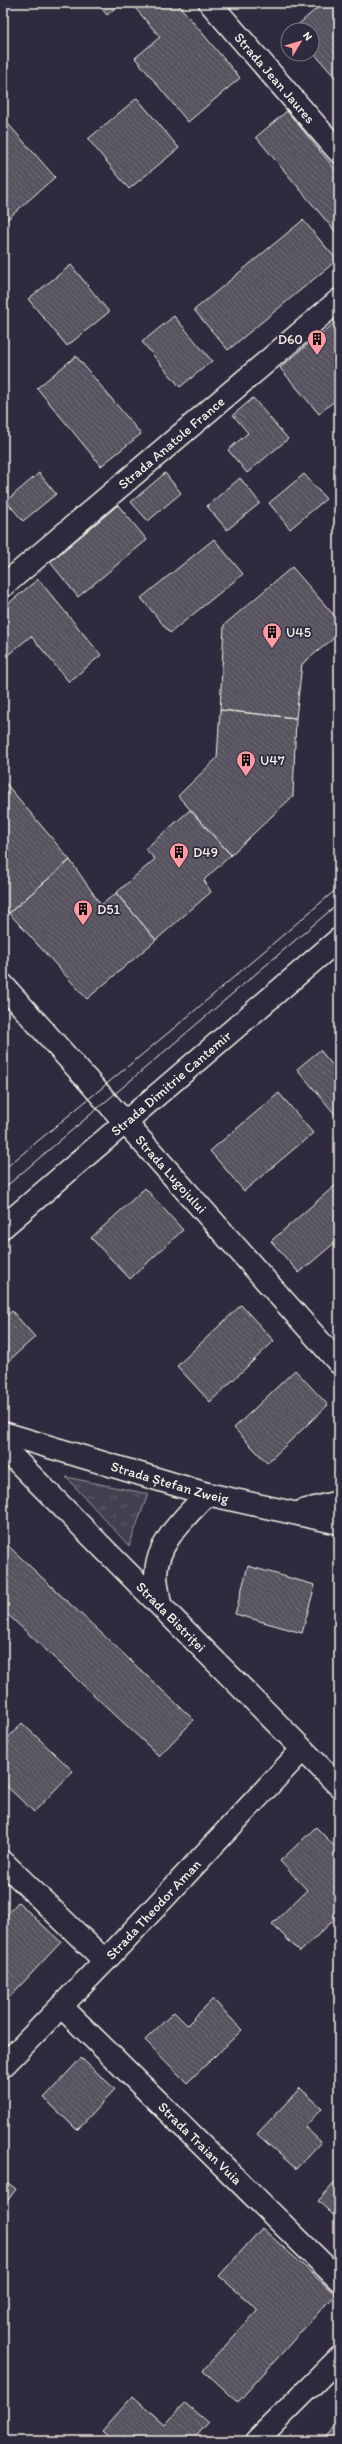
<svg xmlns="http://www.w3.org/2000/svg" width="342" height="2444" font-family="Itim,sans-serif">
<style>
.grass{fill:url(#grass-tufts);stroke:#9c989c}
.building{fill:url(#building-back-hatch);stroke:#f4f1e8}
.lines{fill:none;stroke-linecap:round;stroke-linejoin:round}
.minor-casing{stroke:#f4f1e8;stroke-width:25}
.primary-casing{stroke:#f4f1e8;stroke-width:25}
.minor{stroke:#2f2a3d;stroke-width:22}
.primary{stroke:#2f2a3d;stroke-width:22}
.tram{stroke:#f4f1e8;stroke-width:1}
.labels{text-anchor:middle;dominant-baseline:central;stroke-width:3.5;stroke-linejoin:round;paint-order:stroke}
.street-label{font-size:14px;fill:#f4f1e8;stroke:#2f2a3d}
.poi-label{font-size:14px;fill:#f4f1e8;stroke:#2f2a3d;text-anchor:start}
</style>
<defs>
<pattern id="grass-tufts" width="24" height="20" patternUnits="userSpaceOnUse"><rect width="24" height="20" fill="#454050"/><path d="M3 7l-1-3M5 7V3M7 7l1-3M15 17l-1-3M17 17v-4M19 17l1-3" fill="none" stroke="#605c69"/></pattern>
<pattern id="building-back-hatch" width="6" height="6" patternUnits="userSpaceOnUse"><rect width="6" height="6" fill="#56525f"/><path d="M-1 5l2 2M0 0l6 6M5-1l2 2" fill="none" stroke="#6f6b76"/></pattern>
</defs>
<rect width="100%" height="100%" fill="#2f2a3d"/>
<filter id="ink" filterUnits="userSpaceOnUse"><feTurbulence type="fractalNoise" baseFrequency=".025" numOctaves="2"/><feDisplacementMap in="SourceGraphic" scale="8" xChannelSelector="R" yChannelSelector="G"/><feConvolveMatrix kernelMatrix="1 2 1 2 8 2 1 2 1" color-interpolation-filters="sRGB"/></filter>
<g filter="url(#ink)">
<path class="grass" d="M66,1477L148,1494L129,1546Z"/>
<path class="building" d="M97,3H121L107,15Z
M131,3H177L240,78L188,122L135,58L160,37Z
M323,3H339V82L312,51V30L293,29Z
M137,98L179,148L129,189L88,139Z
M287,111L339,174V236L256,137Z
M3,118L55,177L3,223Z
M303,220L337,260L228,350L194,310Z
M71,265L109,312L67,346L28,299Z
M174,316L212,361L180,387L142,342Z
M336,321L339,323V397L319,414L280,368L308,344L307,337L317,330L322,334Z
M76,356L141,434L101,466L37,388Z
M253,398L288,439L247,473L228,450L248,433L233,415Z
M39,473L56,494L23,521L6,501Z
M165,473L181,493L148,521L131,502Z
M304,474L326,499L290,529L269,503Z
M240,478L260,503L227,530L207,506Z
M118,505L147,540L78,597L50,562Z
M214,539L243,574L170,633L141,598Z
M292,567L339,621V634L302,664L296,718L220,710L224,625Z
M38,579L101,655L69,682L31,636L3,659V608Z
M220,710L296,718L293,796L231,855L178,796L217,758Z
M3,780L70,860L9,913L3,906Z
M190,810L231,855L204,880L211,892L156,940L116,893L155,859L145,849Z
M70,860L101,905L116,893L156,940L87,999L9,913Z
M320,1050L339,1073V1119L297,1069Z
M279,1093L313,1133L244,1191L210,1151Z
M339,1182V1239L299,1273L271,1241Z
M145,1188L183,1230L130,1279L91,1238Z
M241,1305L274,1341L210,1402L177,1366Z
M12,1311L35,1337L3,1366V1319Z
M295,1370L328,1405L267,1463L234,1428Z
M3,1541L194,1720L159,1756L3,1610Z
M248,1566L315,1585L302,1633L235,1614Z
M22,1723L73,1771L34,1812L3,1783V1743Z
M316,1827L339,1851V1915L300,1952L272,1924L307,1890L280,1861Z
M18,1902L61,1942L3,2004V1919Z
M213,1999L242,2030L187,2083L145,2040L174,2012L187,2025Z
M81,2058L115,2089L77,2130L44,2098Z
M300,2088L322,2108L305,2127L321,2142L296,2169L257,2134Z
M339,2178V2220L318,2201Z
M3,2179L16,2189L3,2207Z
M262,2228L335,2294L238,2402L203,2370L258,2310L219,2276Z
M133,2396L165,2425L185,2403L208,2423L192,2441H113L102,2431Z
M339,2422V2441H322Z"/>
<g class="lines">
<defs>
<g id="minor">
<path id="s1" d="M210,3L339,152"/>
<path id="s2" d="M3,586L339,300"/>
<path id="s3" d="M3,985L339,1363"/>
<path id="s4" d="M3,1433L207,1494L339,1523"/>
<path id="s5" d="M3,1447L339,1786"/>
<path d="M303,1511L339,1502"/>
<path d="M160,1605C159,1595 156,1584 156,1574C157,1541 186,1517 207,1494"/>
<path d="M3,1862L105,1961"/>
<path id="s6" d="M62,2007L339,2280"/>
<path id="s7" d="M3,2066L105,1961L302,1750"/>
<path d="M256,2441L339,2358"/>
</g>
<g id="primary">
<path id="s8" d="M3,1227L339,939"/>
</g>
</defs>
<use href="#minor" class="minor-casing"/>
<use href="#primary" class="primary-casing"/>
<use href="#minor" class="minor"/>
<use href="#primary" class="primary"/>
<path class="tram" d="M3,1170L186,1018L339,887
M3,1189L339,903"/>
</g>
</g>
<defs>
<symbol id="building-pin" viewBox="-11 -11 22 30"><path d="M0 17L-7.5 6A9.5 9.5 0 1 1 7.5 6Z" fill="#ff9aa2" stroke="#2f2a3d"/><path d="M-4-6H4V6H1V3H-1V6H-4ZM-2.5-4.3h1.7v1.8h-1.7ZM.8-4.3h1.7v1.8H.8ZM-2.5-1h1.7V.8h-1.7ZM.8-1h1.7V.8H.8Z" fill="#111"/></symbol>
</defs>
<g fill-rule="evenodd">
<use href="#building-pin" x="306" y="328" width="22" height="30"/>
<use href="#building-pin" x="261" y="621" width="22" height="30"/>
<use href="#building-pin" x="235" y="749" width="22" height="30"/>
<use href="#building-pin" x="168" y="841" width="22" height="30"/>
<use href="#building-pin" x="72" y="898" width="22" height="30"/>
</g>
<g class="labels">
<g class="street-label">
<text stroke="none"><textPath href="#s1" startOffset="99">Strada Jean Jaures</textPath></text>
<text stroke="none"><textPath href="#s2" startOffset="221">Strada Anatole France</textPath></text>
<text stroke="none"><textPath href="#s8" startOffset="221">Strada Dimitrie Cantemir</textPath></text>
<text stroke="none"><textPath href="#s3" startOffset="253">Strada Lugojului</textPath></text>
<text stroke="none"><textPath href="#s4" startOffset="174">Strada Ștefan Zweig</textPath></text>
<text stroke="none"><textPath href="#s5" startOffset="239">Strada Bistriței</textPath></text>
<text stroke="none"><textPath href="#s7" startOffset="217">Strada Theodor Aman</textPath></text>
<text stroke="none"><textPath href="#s6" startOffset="194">Strada Traian Vuia</textPath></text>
</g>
<g class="poi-label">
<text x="303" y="339" text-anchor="end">D60</text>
<text x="286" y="632">U45</text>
<text x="260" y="760">U47</text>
<text x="193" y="852">D49</text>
<text x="97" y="909">D51</text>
</g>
</g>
<rect width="342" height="2444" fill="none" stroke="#2f2a3d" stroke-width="16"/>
<rect x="8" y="8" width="326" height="2428" fill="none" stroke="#f4f1e8" stroke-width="1.5" filter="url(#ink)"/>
<g transform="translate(300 42) rotate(52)"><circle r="19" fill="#2f2a3d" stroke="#7e7a81"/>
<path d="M0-3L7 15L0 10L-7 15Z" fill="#ff9aa2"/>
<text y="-6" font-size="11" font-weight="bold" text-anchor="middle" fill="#f4f1e8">N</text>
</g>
</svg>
